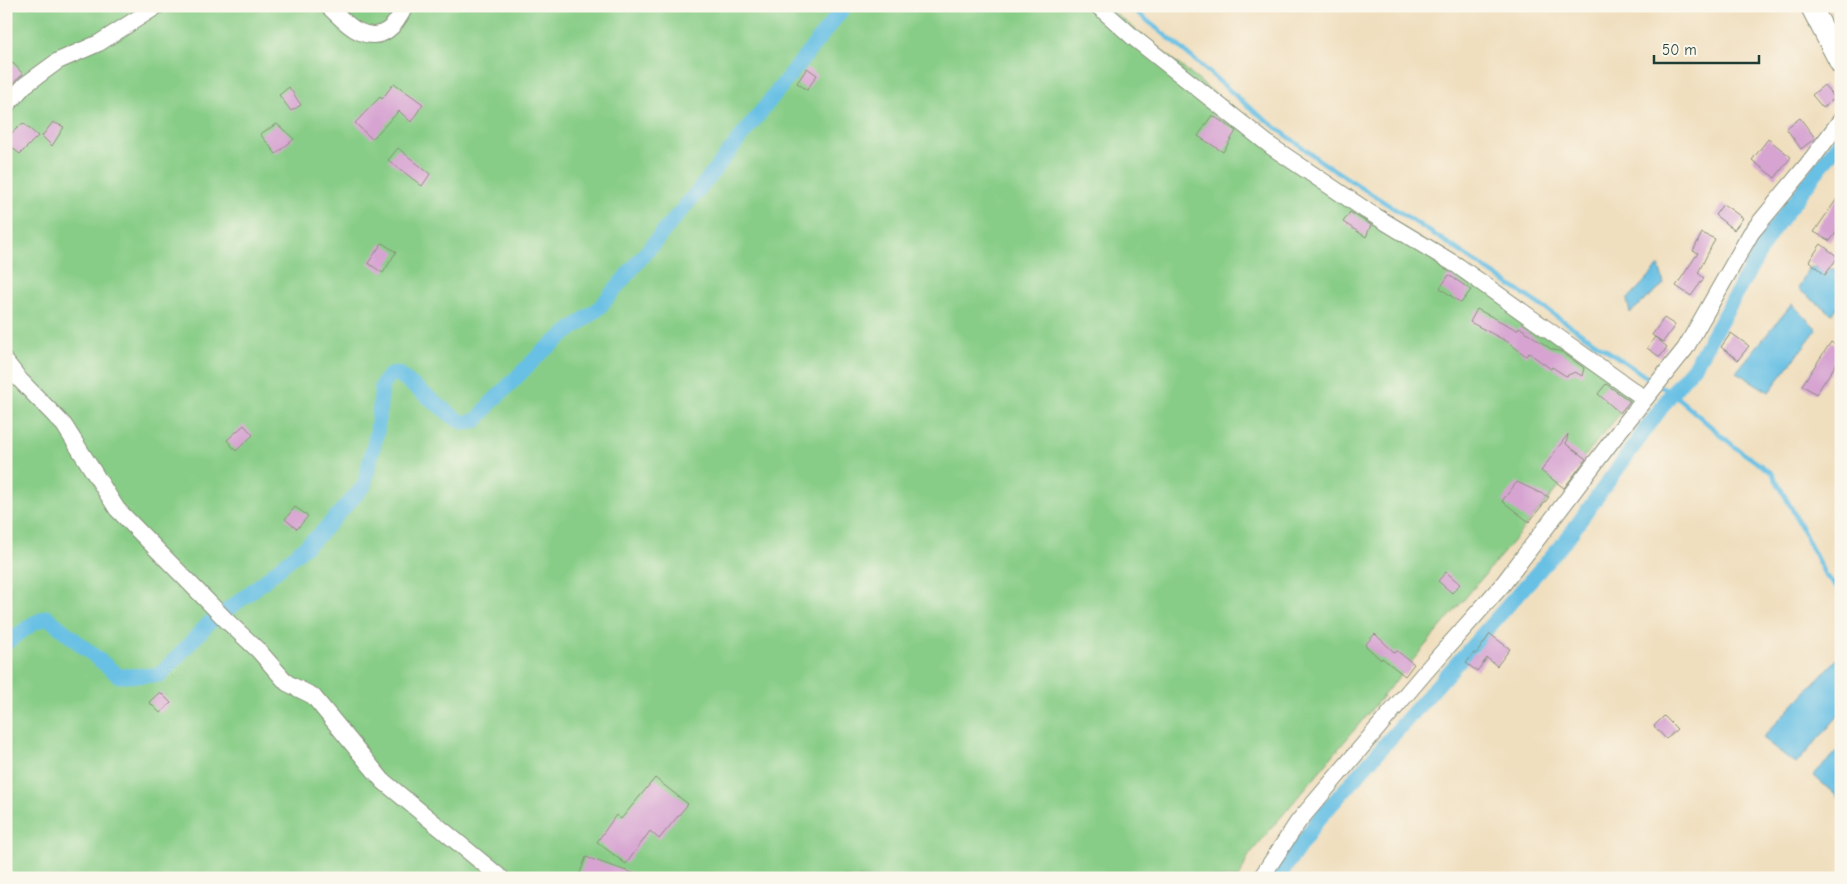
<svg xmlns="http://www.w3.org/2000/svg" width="1847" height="884" font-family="'Comic Neue',sans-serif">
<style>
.green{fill:#88cd87;stroke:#54855e}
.water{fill:#67c0e4;stroke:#437e8c}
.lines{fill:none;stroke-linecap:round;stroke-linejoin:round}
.stream{stroke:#67c0e4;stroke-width:4.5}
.canal{stroke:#67c0e4;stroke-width:15}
.building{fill:#d7a4d2}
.minor-casing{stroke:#888e7a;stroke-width:18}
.major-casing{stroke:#888e7a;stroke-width:23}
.minor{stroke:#fff;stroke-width:16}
.major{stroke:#fff;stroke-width:21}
</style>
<rect width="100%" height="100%" fill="#fbf7ec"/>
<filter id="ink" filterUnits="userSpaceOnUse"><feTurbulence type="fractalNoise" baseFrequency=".02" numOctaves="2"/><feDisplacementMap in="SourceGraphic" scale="10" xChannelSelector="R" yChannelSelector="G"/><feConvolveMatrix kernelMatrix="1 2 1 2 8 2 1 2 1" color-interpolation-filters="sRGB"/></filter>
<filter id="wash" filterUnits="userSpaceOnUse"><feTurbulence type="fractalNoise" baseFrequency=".0096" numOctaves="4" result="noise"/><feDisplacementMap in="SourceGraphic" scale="20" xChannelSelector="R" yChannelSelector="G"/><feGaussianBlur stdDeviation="1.12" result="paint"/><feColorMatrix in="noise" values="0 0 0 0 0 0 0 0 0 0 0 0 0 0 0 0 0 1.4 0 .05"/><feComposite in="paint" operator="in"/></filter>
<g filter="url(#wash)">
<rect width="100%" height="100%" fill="#f0dfbf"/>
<path class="green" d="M6,6H1106L1269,137L1637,387L1631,401L1249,855L1239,878H6Z"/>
<path class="water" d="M1659,266L1664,284L1630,313L1627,300Z
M1809,267L1841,270V303L1832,314L1798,289Z
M1792,304L1817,329L1769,392L1736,372Z
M1839,657L1841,658V713L1796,764L1762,738Z
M1841,748V800L1813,775Z"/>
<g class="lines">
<path class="stream" d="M1129,6L1175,43L1250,108L1322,162L1449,244L1654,382
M1660,386L1672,393L1736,448L1772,473L1792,509L1825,575L1841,591"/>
<path class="canal" d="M6,643L34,623L47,617L119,676L160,675L209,623L246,596L319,535L364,486L377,432L382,386C385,379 389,374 397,373L455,418L465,423L477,420L490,404L542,352L599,308L702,186L845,6
M1278,878L1317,821L1566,540L1672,393L1696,364L1772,231L1841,140"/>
</g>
<g id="blocks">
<path class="building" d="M13,63L23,74L12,84L6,77V68Z
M807,68L817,75L807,90L797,83Z
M394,83L423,104L411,122L399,111L372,139L355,123L380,97L382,99Z
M1824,85L1835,98L1823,108L1812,95Z
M289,87L301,105L291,111L279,95Z
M1212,115L1236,131L1223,152L1198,136Z
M1800,118L1815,138L1801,149L1786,128Z
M53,122L64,127L52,146L42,136Z
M23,123L38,136L20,154L6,143V138Z
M277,124L294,139L276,154L260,134Z
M1768,139L1791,157L1775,178L1752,160Z
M398,148L430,174L422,186L388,160Z
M1841,193V226L1830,241L1814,232Z
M1723,204L1743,218L1734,230L1715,215Z
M1350,212L1371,225L1366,237L1343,222Z
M1702,233L1715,239L1698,273L1704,278L1691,296L1676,286L1698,253L1693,251Z
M382,243L396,252L383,273L368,263Z
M1821,244L1838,257L1825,275L1809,261Z
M1449,275L1471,290L1461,303L1440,288Z
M1477,309L1517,330L1519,327L1551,349L1562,352L1584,368L1582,376L1575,372L1566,376L1552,367L1551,369L1529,353L1526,356L1508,342L1470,322Z
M1664,318L1675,325L1663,342L1652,335Z
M1731,333L1749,346L1738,360L1721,347Z
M1655,337L1667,347L1660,357L1647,348Z
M1831,342L1841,349V357L1816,394L1802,385Z
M1606,384L1630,401L1620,413L1598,394Z
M244,425L253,435L236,451L227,440Z
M1568,434L1566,444L1586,459L1564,488L1541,471Z
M1517,482L1549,497L1529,522L1502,501Z
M295,507L308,516L297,529L285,519Z
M1446,572L1460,584L1452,593L1438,581Z
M1375,634L1395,653L1397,651L1414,664L1405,676L1382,658L1381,660L1365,645Z
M1490,634L1510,649L1497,666L1487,658L1477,671L1466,663L1474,653L1476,654Z
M160,692L171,703L160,713L149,702Z
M1664,716L1677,729L1666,739L1654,726Z
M655,778L688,804L659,839L650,831L626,864L597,842L616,815L621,819Z
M586,857L641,876L640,878H578Z"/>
</g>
</g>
<g filter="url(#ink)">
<use href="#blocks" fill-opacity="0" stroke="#888e7a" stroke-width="1"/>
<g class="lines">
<defs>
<path id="minor" d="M328,6C337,14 347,26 358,31C382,43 396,26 405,6
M1098,6L1134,38L1272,147L1367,211L1458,266L1645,399
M6,106L25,85L58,61L99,43L157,6
M6,362L20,380L64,425L117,509L228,622L259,651L287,683L313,696L383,781L501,878
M1261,878L1298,822L1426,671L1503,584L1620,430L1685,349L1751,233L1808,164L1841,120"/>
<path id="major" d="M1811,6L1841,64"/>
</defs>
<use href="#minor" class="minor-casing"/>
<use href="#major" class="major-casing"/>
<use href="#minor" class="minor"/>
<use href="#major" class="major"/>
</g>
</g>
<rect width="1847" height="884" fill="none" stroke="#fbf7ec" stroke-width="25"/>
<path d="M1654 55v8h105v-8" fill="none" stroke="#1f3d34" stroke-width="2.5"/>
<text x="1662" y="55" font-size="15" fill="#1f3d34" stroke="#fbf7ec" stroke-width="4" paint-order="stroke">50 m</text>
</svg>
